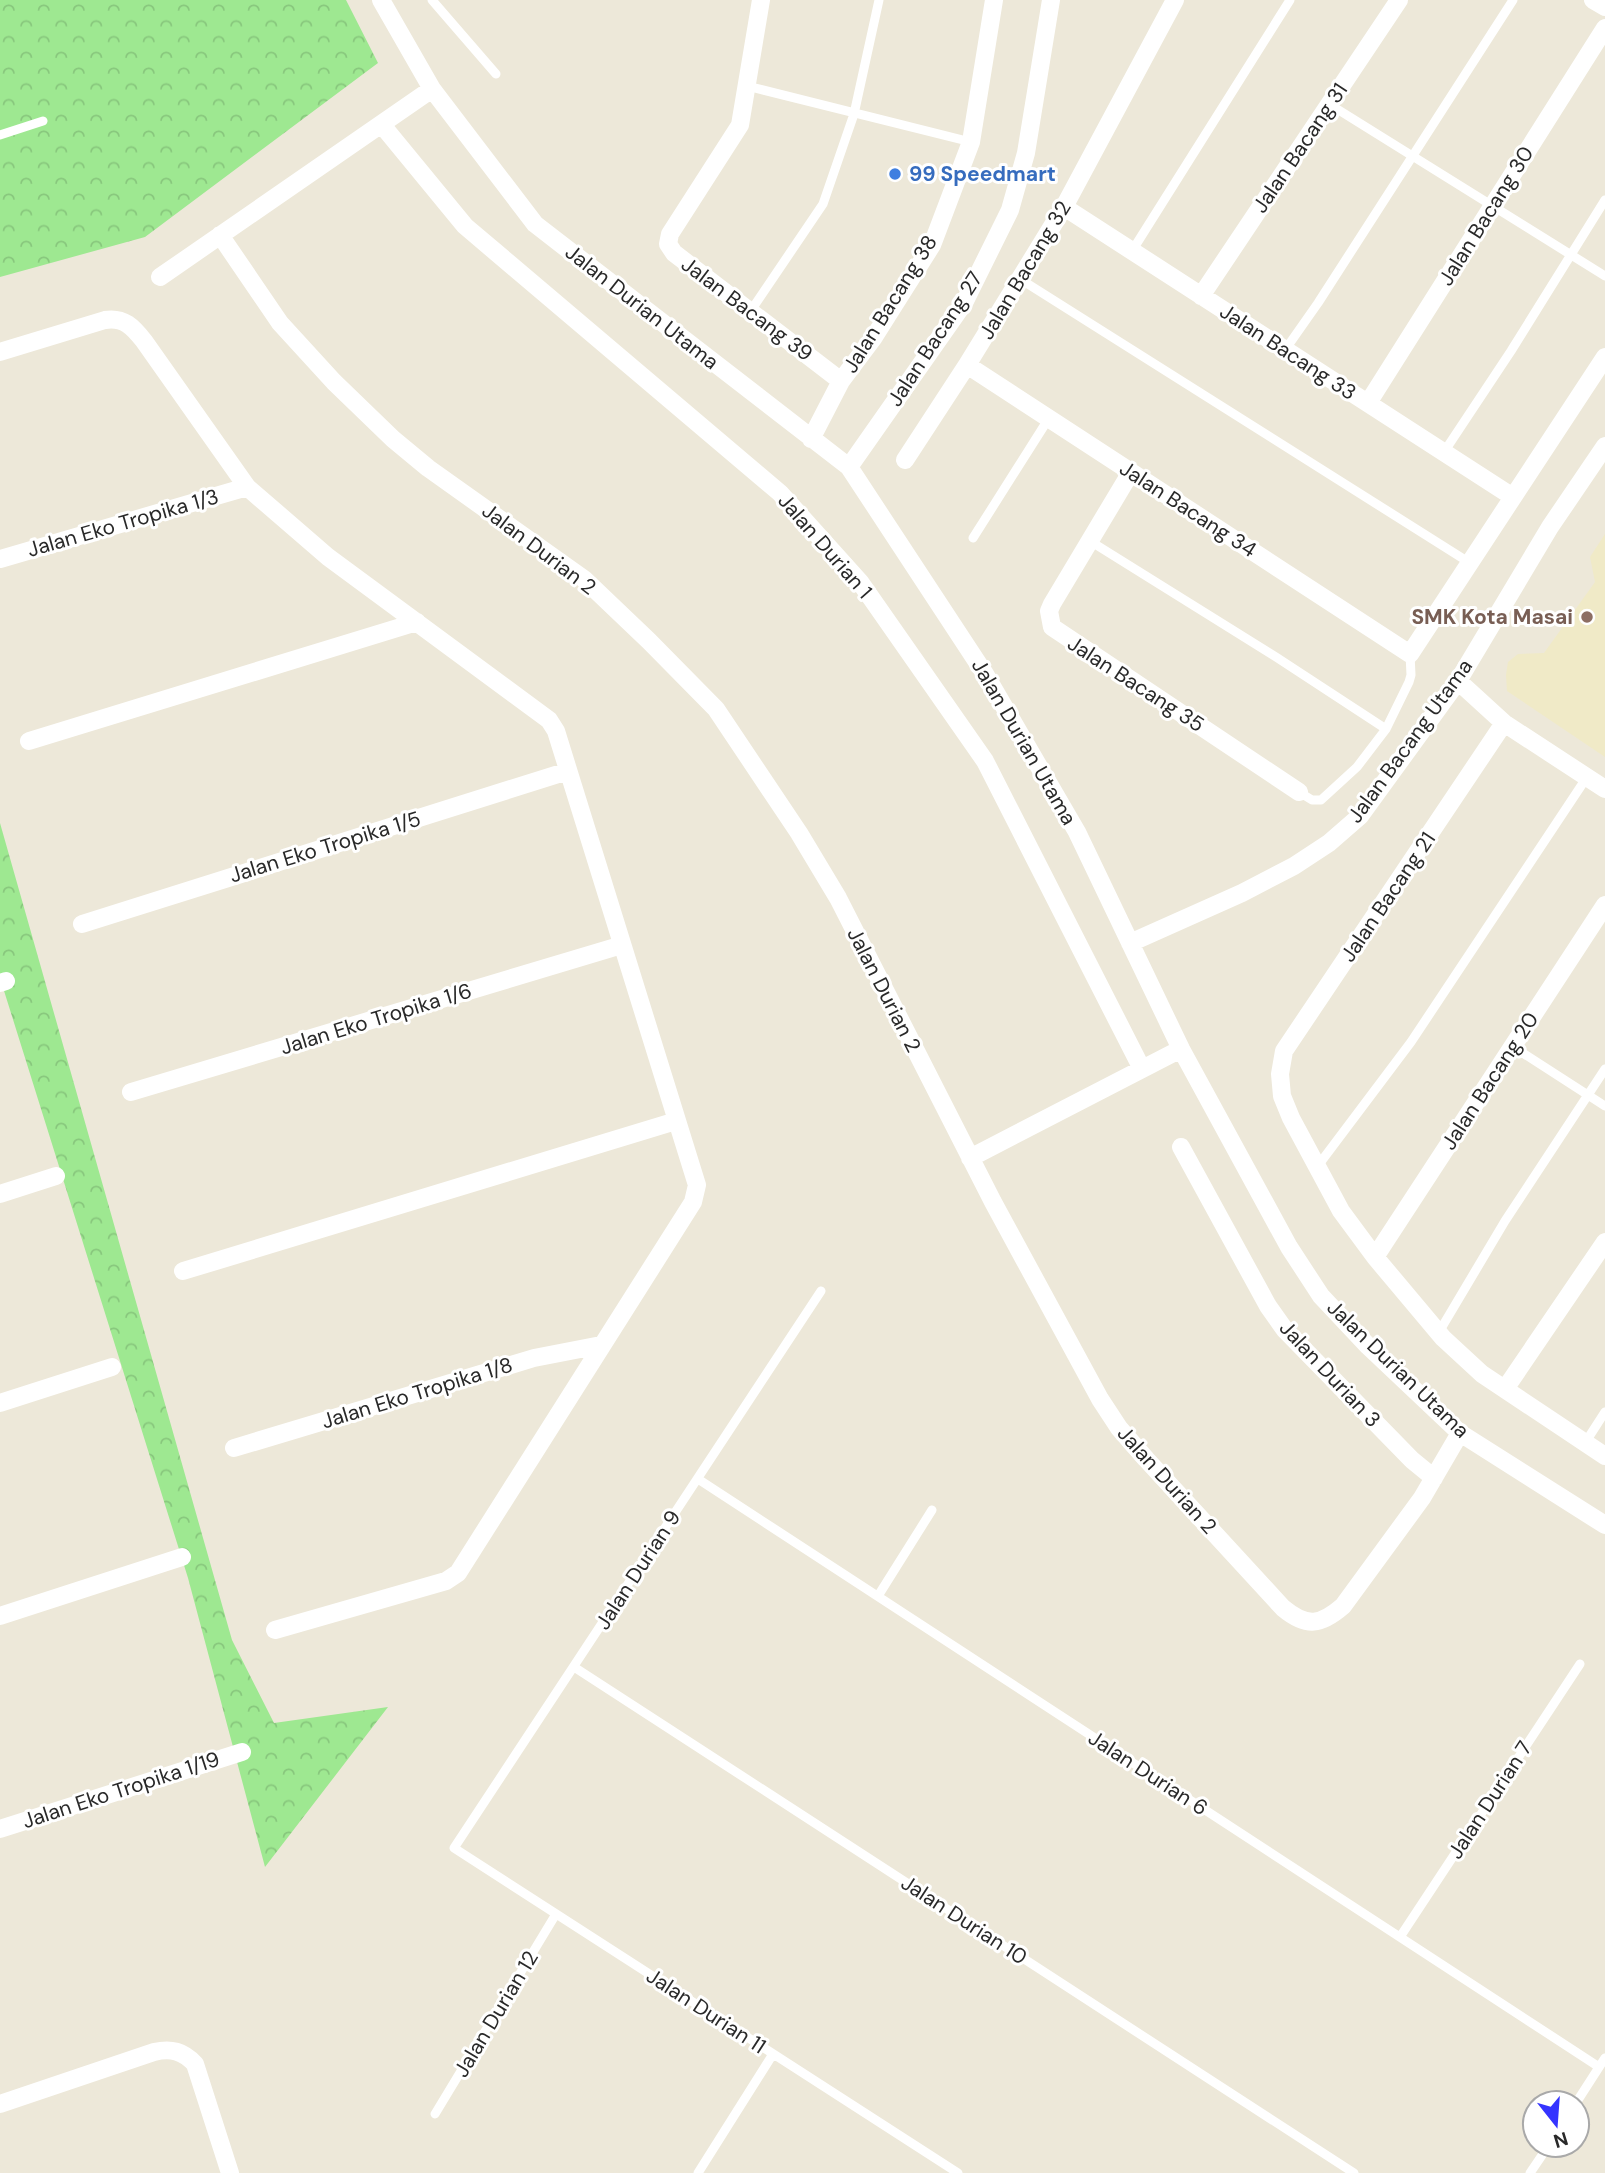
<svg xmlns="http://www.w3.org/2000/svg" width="1605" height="2173" font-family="'DM Sans',sans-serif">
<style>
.education{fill:#f0eac7}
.park{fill:url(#park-crowns)}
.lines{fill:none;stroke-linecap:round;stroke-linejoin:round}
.service{stroke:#fff;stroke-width:9}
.minor{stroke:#fff;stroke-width:18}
.shop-dot{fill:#3f7fe0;stroke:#fff;stroke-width:2.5}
.education-dot{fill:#8d6e63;stroke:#fff;stroke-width:2.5}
.labels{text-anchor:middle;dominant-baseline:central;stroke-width:6;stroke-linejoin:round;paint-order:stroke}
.street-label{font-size:21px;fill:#292929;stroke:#fff}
.shop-label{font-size:21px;font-weight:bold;fill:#366cbe;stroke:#fff;text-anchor:start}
.education-label{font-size:21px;font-weight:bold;fill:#785e54;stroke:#fff;text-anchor:end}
</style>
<defs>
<pattern id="park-crowns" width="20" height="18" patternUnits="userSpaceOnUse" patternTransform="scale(1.75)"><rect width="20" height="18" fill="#9ee891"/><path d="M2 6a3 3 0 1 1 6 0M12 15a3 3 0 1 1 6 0" fill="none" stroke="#88c77d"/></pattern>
</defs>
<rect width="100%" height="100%" fill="#ede8d9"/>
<path class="education" d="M1605,534V757L1507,691L1506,675L1508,662L1518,654L1544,653L1595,582L1590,557Z"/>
<path class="park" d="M0,0H346L378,63L145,237L0,277Z
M0,823L232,1640L274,1723L388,1707L265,1867L188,1578L0,978Z"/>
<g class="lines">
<path class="service" d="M432,0L496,74
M747,86L971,142
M1329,104L1605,276
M0,135L43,121
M1132,251L1290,0
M1020,279L1470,563
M750,312L823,204L854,114L879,0
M1285,350L1318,303L1513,0
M1444,452L1511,351L1605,200
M973,538L1049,418
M1090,541L1276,657L1386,729
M1299,792L1312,800H1321L1357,767L1386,729L1409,682L1411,675L1410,654
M1512,1046L1605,1106
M1317,1167L1411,1042L1587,777
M821,1291L454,1848L958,2173
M1439,1332L1505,1221L1605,1069
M1585,1443L1605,1412
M698,1479L1599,2067
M878,1596L932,1510
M574,1667L1354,2173
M1400,1937L1580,1664
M1576,2103L1605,2058
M435,2114L556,1914
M698,2173L773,2054
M1530,2173L1549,2145"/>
<path class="minor" d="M381,0L432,89L535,224L849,467L985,674L1077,832L1181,1049L1289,1247L1321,1296L1368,1346L1460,1433L1605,1525
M761,0L740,125L670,234L668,244L674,253L841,381
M1593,0L1605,7
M382,125L465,226L780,493L860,582L985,761L1142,1069
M1064,207L1513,497
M220,235L280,323L334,382L393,439L428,468L584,579L649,641L716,709L799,833L838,898L993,1202L1100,1399L1119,1428L1146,1459L1283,1608C1307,1628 1321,1625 1343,1606L1422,1498L1460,1433
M160,277L432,89
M1201,296L1399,0
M0,352L105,320C124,317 133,327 144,341L247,487L328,557L549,720L556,731L697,1185L693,1202L458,1573L446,1581L275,1630
M967,365L1410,654L1605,357
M1368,403L1605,28
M811,439L841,381L874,337L932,245L971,142L994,0
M905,460L967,365L1064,207L1175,0
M849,467L964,303L1010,210L1026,153L1051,0
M1131,472L1052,604L1049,611L1052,627L1299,792
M0,559L247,487
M1458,681L1504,723L1605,789
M1504,723L1284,1051L1280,1074L1282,1096L1291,1118L1341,1211L1375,1257L1443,1338L1482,1374L1605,1456
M29,741L417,622
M82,924L568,771
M1130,943L1242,893L1294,866L1329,843L1360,816L1458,681L1550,527L1605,446
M0,983L6,981
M131,1092L622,945
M1181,1147L1268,1306L1285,1330L1412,1460L1434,1478
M970,1158L1181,1049
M0,1194L56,1176
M1375,1257L1605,905
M183,1271L676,1121
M1505,1389L1605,1242
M0,1403L112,1367
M234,1448L534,1358L601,1345
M0,1616L182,1557
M0,1829L242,1752
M0,2104L154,2052C171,2048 183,2051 195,2064L230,2173"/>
</g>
<circle class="shop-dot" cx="895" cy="174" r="7"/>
<circle class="education-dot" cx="1587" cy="617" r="7"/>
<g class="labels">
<g class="street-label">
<text transform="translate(1300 148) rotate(-56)">Jalan Bacang 31</text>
<text transform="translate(1486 216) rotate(-58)">Jalan Bacang 30</text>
<text transform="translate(1025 270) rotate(-59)">Jalan Bacang 32</text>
<text transform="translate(890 304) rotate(-58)">Jalan Bacang 38</text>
<text transform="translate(642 307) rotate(38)">Jalan Durian Utama</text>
<text transform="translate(747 309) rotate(37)">Jalan Bacang 39</text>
<text transform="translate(935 339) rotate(-57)">Jalan Bacang 27</text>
<text transform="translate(1288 352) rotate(33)">Jalan Bacang 33</text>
<text transform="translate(1188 509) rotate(33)">Jalan Bacang 34</text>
<text transform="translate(123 523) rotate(-16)">Jalan Eko Tropika 1/3</text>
<text transform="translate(825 546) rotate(49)">Jalan Durian 1</text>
<text transform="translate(539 549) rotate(37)">Jalan Durian 2</text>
<text transform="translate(1136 684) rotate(33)">Jalan Bacang 35</text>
<text transform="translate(1410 741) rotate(-54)">Jalan Bacang Utama</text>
<text transform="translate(1024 742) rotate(60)">Jalan Durian Utama</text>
<text transform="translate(325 847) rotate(-17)">Jalan Eko Tropika 1/5</text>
<text transform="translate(1388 897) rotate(-56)">Jalan Bacang 21</text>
<text transform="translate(884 990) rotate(63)">Jalan Durian 2</text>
<text transform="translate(376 1019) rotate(-17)">Jalan Eko Tropika 1/6</text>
<text transform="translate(1490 1081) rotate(-57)">Jalan Bacang 20</text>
<text transform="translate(1398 1369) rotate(44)">Jalan Durian Utama</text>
<text transform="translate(1330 1374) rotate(47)">Jalan Durian 3</text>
<text transform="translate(417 1393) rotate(-17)">Jalan Eko Tropika 1/8</text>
<text transform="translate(1167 1480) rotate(48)">Jalan Durian 2</text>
<text transform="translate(638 1570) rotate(-57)">Jalan Durian 9</text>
<text transform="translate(1148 1773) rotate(33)">Jalan Durian 6</text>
<text transform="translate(121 1790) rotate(-18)">Jalan Eko Tropika 1/19</text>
<text transform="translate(1490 1800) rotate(-57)">Jalan Durian 7</text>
<text transform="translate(964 1920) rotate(33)">Jalan Durian 10</text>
<text transform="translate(706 2011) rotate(33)">Jalan Durian 11</text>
<text transform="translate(496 2014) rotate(-59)">Jalan Durian 12</text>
</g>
<g class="shop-label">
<text x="909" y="174">99 Speedmart</text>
</g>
<g class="education-label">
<text x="1573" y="617">SMK Kota Masai</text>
</g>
</g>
<g transform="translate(1556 2124) rotate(163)"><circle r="33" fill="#ffffff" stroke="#a9a9a9" stroke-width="2"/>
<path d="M0-5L12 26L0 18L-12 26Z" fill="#3534ff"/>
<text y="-10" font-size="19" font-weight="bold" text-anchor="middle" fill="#292929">N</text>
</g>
</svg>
